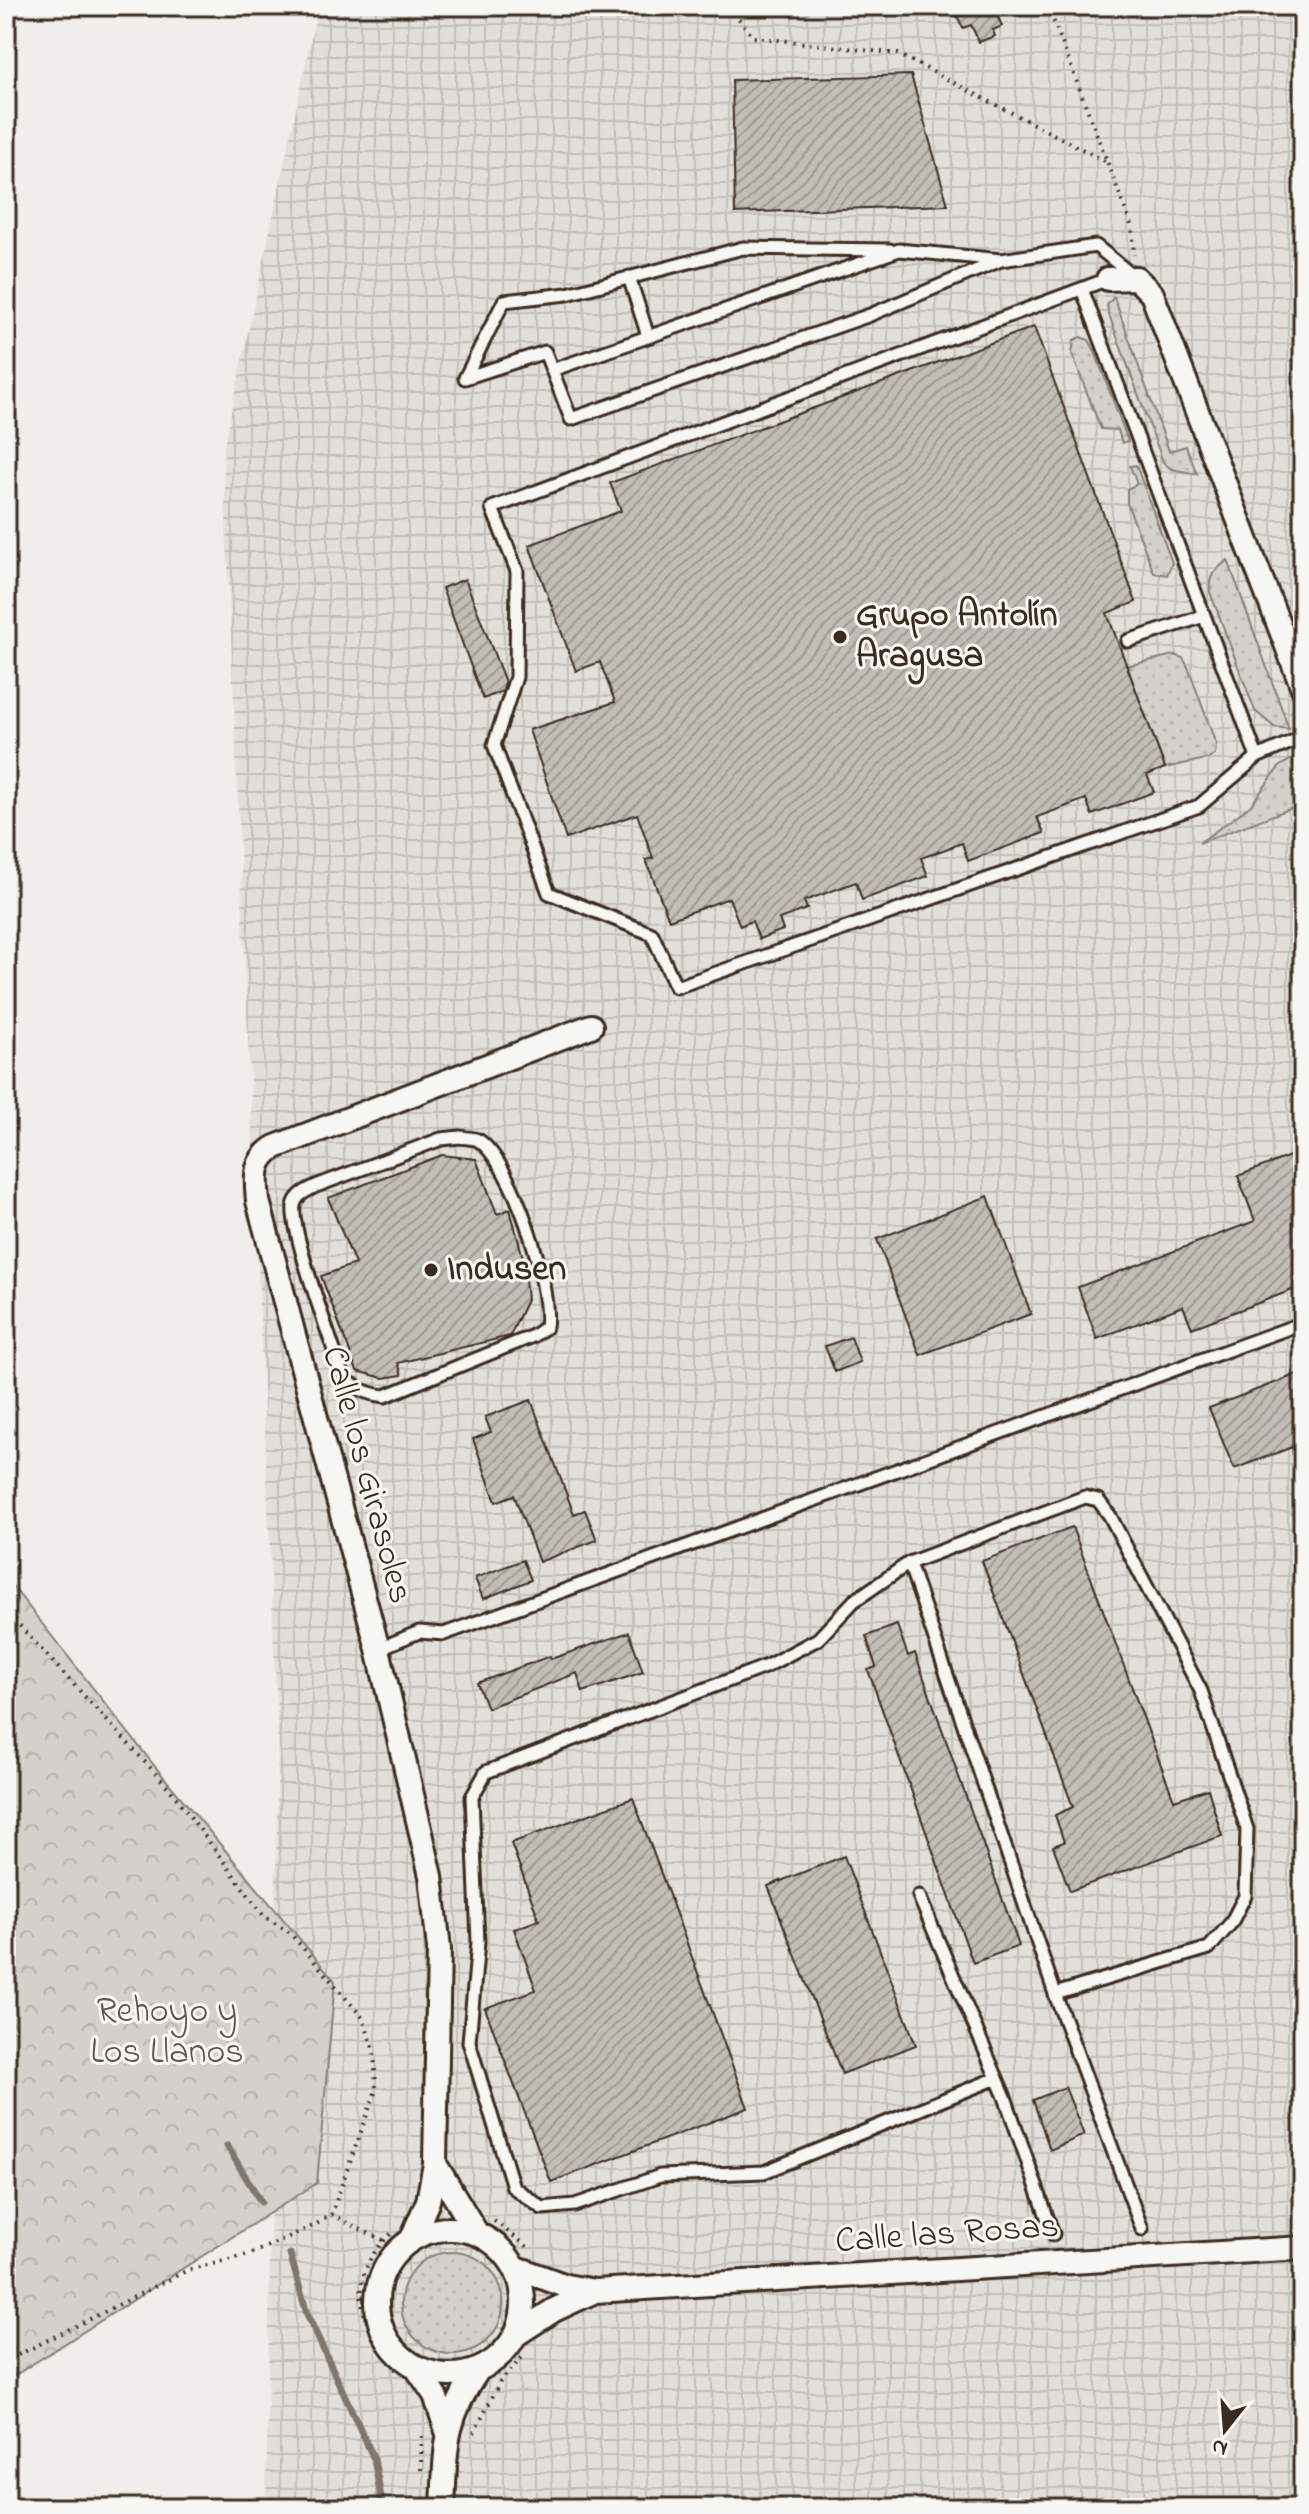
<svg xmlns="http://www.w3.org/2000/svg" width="1309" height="2514" font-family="'Indie Flower',sans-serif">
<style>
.industrial{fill:url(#industrial-grid)}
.grass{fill:url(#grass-dots);stroke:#887e75;stroke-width:2}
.forest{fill:url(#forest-crowns);stroke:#887e75;stroke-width:2}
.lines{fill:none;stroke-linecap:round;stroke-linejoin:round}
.stream{stroke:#81766d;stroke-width:7}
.building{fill:url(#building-hatch);stroke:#3b2a1e;stroke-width:2}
.service-casing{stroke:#3b2a1e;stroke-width:17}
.minor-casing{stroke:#3b2a1e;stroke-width:28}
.path{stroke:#3b2a1e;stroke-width:4;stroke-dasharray:2 6;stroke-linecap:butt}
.service{stroke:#f6f6f2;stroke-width:11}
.minor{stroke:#f6f6f2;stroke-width:22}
.poi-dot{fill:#3b2a1e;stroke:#f6f6f2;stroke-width:3}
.labels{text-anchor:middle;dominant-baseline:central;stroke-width:6;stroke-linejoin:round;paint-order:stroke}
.poi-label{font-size:36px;font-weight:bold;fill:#3b2a1e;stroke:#f6f6f2;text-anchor:start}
.street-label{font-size:36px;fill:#3b2a1e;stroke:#f6f6f2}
.park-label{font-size:36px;fill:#61544a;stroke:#f6f6f2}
</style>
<defs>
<pattern id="industrial-grid" width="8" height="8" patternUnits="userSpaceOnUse" patternTransform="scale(2)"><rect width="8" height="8" fill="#e2dfdb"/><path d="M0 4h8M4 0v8" fill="none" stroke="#c3c0bc"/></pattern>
<pattern id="grass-dots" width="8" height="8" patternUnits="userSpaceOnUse" patternTransform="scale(2)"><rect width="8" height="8" fill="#d4d1cc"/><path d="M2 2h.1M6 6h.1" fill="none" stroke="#b7b4af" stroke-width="1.8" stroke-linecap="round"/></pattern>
<pattern id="forest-crowns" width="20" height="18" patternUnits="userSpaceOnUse" patternTransform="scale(2)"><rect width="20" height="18" fill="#d4d1cc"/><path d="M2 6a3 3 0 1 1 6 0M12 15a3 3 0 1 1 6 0" fill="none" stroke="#b7b4af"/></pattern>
<pattern id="building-hatch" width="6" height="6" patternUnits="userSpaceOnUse" patternTransform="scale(2)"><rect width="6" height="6" fill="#c2bdb7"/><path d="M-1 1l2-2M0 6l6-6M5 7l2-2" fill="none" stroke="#9f9a94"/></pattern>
</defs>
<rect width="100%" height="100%" fill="#efeeea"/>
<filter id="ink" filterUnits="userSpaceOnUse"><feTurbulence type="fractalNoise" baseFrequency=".0125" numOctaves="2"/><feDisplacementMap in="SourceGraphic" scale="16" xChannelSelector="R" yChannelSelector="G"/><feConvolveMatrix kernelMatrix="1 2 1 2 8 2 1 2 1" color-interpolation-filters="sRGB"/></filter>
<g filter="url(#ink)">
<path class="industrial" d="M318,6H1303V2508H266L278,1741L223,450Z"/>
<path class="grass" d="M1114,297L1169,451L1186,446L1197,474L1171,469L1163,462L1108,312L1107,305Z
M1080,337L1089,340L1094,349L1128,441L1122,443L1118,430L1101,429L1072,354L1074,340Z
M1136,465L1172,563L1167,575L1154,573L1127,503V489L1137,484L1130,466Z
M1228,560L1289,729L1274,727L1255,711L1210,592C1208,575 1215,570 1228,560Z
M1174,655L1183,658L1188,667L1216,744L1215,754L1210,758L1165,768L1127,666Z
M1299,755L1303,804L1199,843L1250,806L1280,766Z
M401 2303a51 51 0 1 1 102 0a51 51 0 1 1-102 0Z"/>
<path class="forest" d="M6,1578L157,1769L335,1981L317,2183L6,2381Z"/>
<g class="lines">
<path class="stream" d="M227,2146L261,2202
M290,2254L307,2314L374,2459L383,2508"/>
</g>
<path class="building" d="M952,6H1012L996,13L1002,26L993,30L995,36L979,42L971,25L963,28Z
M911,75L948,205L735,213L732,80Z
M1034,327L1136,602L1107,613L1165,768L1147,775L1154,792L1092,815L1086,799L1037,817L1044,833L968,861L962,843L921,858L928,876L862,900L856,882L804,901L807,909L779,919L783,930L759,939L752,921L740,926L729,898L669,920L646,860L653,858L637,814L566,839L529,730L615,702L600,662L576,671L529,545L621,511L610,483Z
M465,579L505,682L503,691L483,699L442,588Z
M1303,1151V1286L1192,1328L1183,1306L1097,1339L1078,1287L1255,1221L1238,1176Z
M442,1155L476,1159L497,1214L510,1209L523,1258L527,1300L510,1336L398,1363L402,1375L383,1378L357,1371L321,1276L355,1264L328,1198Z
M988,1196L1031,1314L920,1355L877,1239Z
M851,1337L860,1362L835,1372L825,1346Z
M1303,1372V1443L1234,1469L1209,1408Z
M531,1400L574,1514L585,1510L597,1540L539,1562L514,1495L496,1502L473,1439L491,1432L485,1417Z
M1072,1527L1174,1800L1208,1789L1222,1836L1070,1891L1053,1846L1064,1842L1055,1815L1073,1807L982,1561Z
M523,1560L531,1580L483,1599L475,1578Z
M897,1625L908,1656L915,1653L1019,1946L973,1963L868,1670L876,1667L866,1636Z
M629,1632L643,1672L583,1692L577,1673L487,1708L477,1683L550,1656L551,1659Z
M633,1798L748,2108L551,2182L485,2008L536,1990L514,1929L539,1920L511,1843Z
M844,1856L916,2045L842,2074L768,1886Z
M1065,2087L1084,2135L1050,2150L1033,2100Z"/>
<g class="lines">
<defs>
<path id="service" d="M1001,260L870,315L571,419L552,370L899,250L1001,260L1096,246L1132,275
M629,277L648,336
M1108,279L492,508L517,571L516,677L494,745L549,893L652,934L676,987L1199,806L1257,757L1303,737
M1082,289L1257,757
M552,370L545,352L465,378L504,301L567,294L743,248L890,250
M1128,641L1204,616
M460,1137C465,1138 473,1138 478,1140C513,1162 552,1287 546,1327L533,1336L385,1396C367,1394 356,1389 343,1376C333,1346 290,1231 294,1206C296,1195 306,1191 316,1186L441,1139Z
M909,1563L854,1601L818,1639L767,1666L486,1772L472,1797L478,1942L469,2042L513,2187L542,2208L575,2205L660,2176L764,2172L997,2078
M378,1649L419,1632L444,1634L1303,1323
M919,1896L1005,2097L1053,2234
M1055,1994L1209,1948L1231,1923L1245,1896L1247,1829L1201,1691L1110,1516L1098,1500L1085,1497L909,1563L1055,1994L1062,2013L1142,2229"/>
<path id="minor" d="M1108,279L1136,278L1152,294L1303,688
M435,2164L476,2232
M377 2302a73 73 0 1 1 146 0a73 73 0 1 1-146 0Z
M412,2238L428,2201L435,2164L439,1949L431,1876L378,1649L258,1201C256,1178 253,1160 275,1147L591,1026
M517,2268L566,2286L595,2291L1303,2248
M517,2334L554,2310L595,2291
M416,2367L435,2395L447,2431
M443,2508C446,2449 443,2421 478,2370"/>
</defs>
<use href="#service" class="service-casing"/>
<use href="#minor" class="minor-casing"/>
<path class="path" d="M729,6L753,37L898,54L1107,162
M1048,6L1132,227L1134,255
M6,1606L19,1625L169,1788L264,1916L290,1933L363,2018L374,2051L376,2090L331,2215L313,2226L248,2255L188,2270L6,2361
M331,2215L393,2245
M494,2221L528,2247
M391,2234C343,2277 360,2327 396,2370
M474,2433L500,2382L525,2354
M421,2470L422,2430"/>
<use href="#service" class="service"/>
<use href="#minor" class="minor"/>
</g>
</g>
<g class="poi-dot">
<circle cx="840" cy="637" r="8"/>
<circle cx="431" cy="1270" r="8"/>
</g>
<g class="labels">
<g class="poi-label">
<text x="856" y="616">Grupo Antolín<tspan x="856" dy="41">Aragusa</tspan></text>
<text x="447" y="1270">Indusen</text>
</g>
<g class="street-label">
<text transform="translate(366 1475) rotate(75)">Calle los Girasoles</text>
<text transform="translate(947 2235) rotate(-4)">Calle las Rosas</text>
</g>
<g class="park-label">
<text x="167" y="2012">Rehoyo y<tspan x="167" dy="41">Los Llanos</tspan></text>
</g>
</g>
<rect width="1309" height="2514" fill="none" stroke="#f6f6f2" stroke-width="32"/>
<rect x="16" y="16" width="1277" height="2482" fill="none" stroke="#3b2a1e" stroke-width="3" filter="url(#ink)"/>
<g transform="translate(1225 2430) rotate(197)" stroke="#f6f6f2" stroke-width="6" paint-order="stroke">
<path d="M0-6L14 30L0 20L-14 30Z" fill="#3b2a1e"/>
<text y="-12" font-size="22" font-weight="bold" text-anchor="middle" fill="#3b2a1e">N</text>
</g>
</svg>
